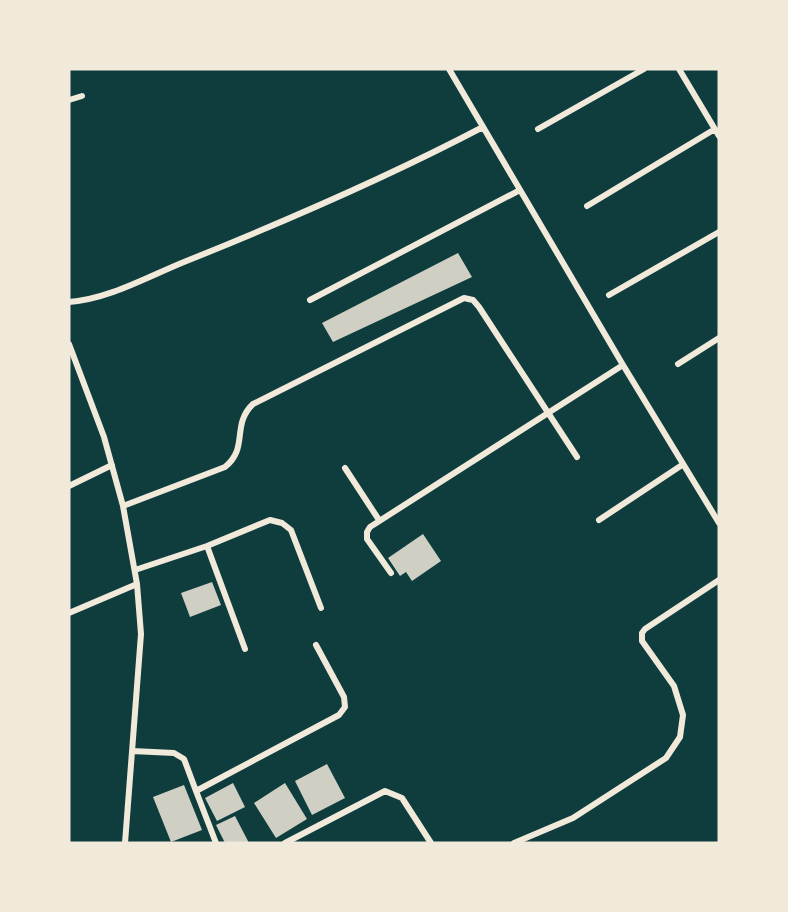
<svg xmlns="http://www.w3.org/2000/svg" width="788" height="912" font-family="'IBM Plex Sans',sans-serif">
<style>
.building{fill:#cfcfc3}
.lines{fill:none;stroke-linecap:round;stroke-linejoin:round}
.minor{stroke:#f1e9da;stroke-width:6}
</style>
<rect width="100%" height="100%" fill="#0f3d3e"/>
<path class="building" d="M458,253L472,277L333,342L322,323Z
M423,534L441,561L412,581L406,572L400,576L388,558Z
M212,582L221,605L190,617L181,593Z
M327,764L345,798L312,815L295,781Z
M233,783L245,807L217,821L205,798Z
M285,783L307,819L276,838L254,803Z
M184,785L202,830L171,842L153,797Z
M235,816L249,843H225L216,825Z"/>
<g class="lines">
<path class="minor" d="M449,69L623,365L719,523
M679,69L719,136
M69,100L82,96
M538,129L644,69
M587,206L715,129
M609,295L719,232
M310,300L520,190
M69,302C109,299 147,277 184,262C286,221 386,178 483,127
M69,344L104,437L123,506L137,584L141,634L125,843
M678,364L719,338
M345,468L379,520
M69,486L112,465
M123,506L225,467C249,448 231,425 253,404L464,298L473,300L479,307L577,457
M599,520L682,465
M207,546L245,649
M135,570L207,546L270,520L282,523L291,530L321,608
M391,573L367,539V532L370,527L623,365
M69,613L137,584
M132,751L174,753L184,759L196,791L339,715L345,707L344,697L316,645
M196,791L216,843
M285,843L385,791L402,798L431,843
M514,843L573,818L666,758L680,737L683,715L674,686L642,641V633L645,629L719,580"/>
</g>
<rect width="788" height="912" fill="none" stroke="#f1e9da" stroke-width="141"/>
</svg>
